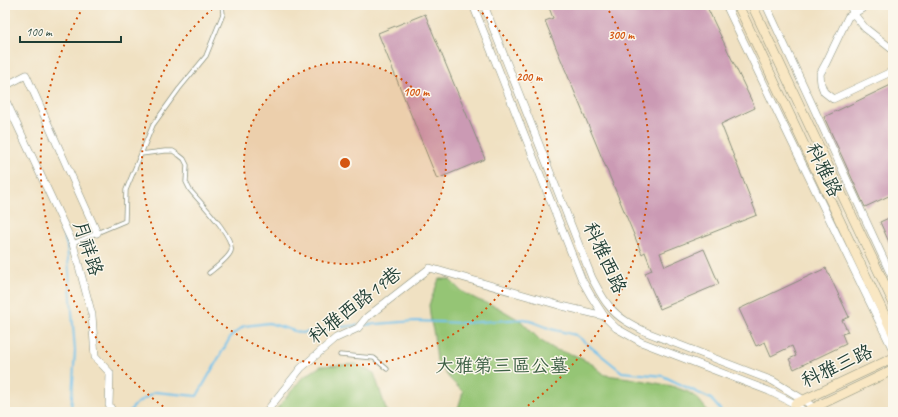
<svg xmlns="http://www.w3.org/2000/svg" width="898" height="417" font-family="Caveat,'LXGW WenKai TC',sans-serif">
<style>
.green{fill:#95c574;stroke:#5a8154}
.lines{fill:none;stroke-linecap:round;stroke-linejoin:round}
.stream{stroke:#71c2ed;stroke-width:2}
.building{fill:#cb9ab4}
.lane-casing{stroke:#888f7b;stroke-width:5}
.street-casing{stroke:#888f7b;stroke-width:8}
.secondary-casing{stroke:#888f7b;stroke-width:10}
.lane{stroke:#fff;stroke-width:3.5}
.street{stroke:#fff;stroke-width:7}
.secondary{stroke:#f9e7c3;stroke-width:9}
.ring{fill:none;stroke:#d45610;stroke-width:2;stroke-dasharray:2 4}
.labels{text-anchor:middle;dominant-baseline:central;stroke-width:3;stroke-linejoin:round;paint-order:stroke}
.street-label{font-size:19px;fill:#1f3d34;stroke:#fbf7ec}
.park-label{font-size:19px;fill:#3c5f44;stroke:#fbf7ec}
.centre{fill:#d45610;stroke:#fbf7ec;stroke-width:2}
.ring-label{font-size:12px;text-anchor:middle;font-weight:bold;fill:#d45610;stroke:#fbf7ec;stroke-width:3;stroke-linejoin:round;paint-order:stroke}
</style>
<rect width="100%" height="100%" fill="#fbf7ec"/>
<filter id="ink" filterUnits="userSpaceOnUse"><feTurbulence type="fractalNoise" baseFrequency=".025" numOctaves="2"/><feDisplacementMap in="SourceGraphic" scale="8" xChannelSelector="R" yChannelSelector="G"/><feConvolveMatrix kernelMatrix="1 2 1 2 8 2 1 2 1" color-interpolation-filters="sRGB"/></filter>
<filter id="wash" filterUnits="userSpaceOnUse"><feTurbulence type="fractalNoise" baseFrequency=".012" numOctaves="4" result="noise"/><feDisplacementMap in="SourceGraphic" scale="16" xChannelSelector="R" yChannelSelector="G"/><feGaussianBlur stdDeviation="0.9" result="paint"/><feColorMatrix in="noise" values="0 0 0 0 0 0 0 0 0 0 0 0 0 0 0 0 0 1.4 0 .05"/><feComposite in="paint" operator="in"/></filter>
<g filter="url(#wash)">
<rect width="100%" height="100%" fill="#f0e1c2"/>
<path class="green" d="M439,279H449L461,291L478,300L497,307L521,321L541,341L556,350L574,355L592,364L605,375L630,378L672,386L688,392L697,398L709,412H457L463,392L450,379L437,361L434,335L431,322L429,305Z
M356,364L374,373L387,412H277L276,410L302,378L321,366Z"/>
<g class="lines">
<path class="stream" d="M60,223L67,246L75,351L71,412
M364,325L415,321L464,323L525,319L551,329L576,335L622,372L663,376L711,399L722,412
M129,412L136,404L155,392L197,396L231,336L244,326L269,323L301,333L357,325"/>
</g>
<g id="blocks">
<path class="building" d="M548,5H706L755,108L721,124L757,215L660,253L665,266L704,249L719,284L660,309L645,273L652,270L645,252L642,254L545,21L553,18Z
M425,14L485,159L437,179L378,33Z
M893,84V194L865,207L824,117Z
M893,216V251L880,222Z
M826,268L849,317L842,320L848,332L842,334L846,344L794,369L789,359L796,356L792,346L771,356L765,342L756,346L739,309Z"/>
</g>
</g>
<g filter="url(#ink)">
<use href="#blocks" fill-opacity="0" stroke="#888f7b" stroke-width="1"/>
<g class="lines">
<defs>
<path id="lane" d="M141,154L165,151H173L179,155L184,159L187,165L186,182L190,190C199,201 235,237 231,251C229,258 215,268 209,273
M73,243L125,221L126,190L153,125L179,89L206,56L223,14L222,5
M340,355L374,358L387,369"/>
<path id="street" d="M473,5L582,280L591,296L604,316L616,328L641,342L769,391L795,404L805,412
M484,5L592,278C597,287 602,298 609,306C618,318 632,325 646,332L773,381L804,400L814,408L817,412
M726,5L784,126L893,350
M766,5L893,279
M850,5L853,13L865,28L893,50
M868,5L848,17L826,63L820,74L821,84L824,92L833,99L893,71
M5,86L26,75L97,233
M5,99L73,244L92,315L95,357L110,373L109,405L113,412
M266,412L301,368L336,338L358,328L367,317L430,268L562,306L604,316"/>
<path id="secondary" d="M738,5L893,333
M752,5L893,302
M795,404L893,358
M805,412L893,370"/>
</defs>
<use href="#lane" class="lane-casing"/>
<use href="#street" class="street-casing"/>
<use href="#secondary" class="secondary-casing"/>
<use href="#lane" class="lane"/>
<use href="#street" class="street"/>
<use href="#secondary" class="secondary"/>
</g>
</g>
<circle cx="345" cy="163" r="101" fill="#d45610" fill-opacity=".12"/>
<g class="ring">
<circle cx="345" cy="163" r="101"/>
<path d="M473 5A203 203 0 1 1 217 5"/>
<path d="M168 410A304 304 0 0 1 84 6M606 6A304 304 0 0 1 522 410"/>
</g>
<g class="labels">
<g class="street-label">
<text transform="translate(824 170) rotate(64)">科雅路</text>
<text transform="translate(88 248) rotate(72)">月祥路</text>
<text transform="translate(605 258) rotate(65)">科雅西路</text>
<text transform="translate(355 305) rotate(-38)">科雅西路19巷</text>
<text transform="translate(837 366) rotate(-25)">科雅三路</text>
</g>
<g class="park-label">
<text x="502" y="366">大雅第三區公墓</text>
</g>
</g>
<circle cx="345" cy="163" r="6" class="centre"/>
<g class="ring-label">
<text x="621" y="39">300 m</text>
<text x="529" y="81">200 m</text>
<text x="416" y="96">100 m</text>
</g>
<rect width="898" height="417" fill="none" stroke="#fbf7ec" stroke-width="20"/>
<path d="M20 36v6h101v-6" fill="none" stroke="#1f3d34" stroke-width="2"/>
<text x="26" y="36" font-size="12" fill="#1f3d34" stroke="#fbf7ec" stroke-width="3" paint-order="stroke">100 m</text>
</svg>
